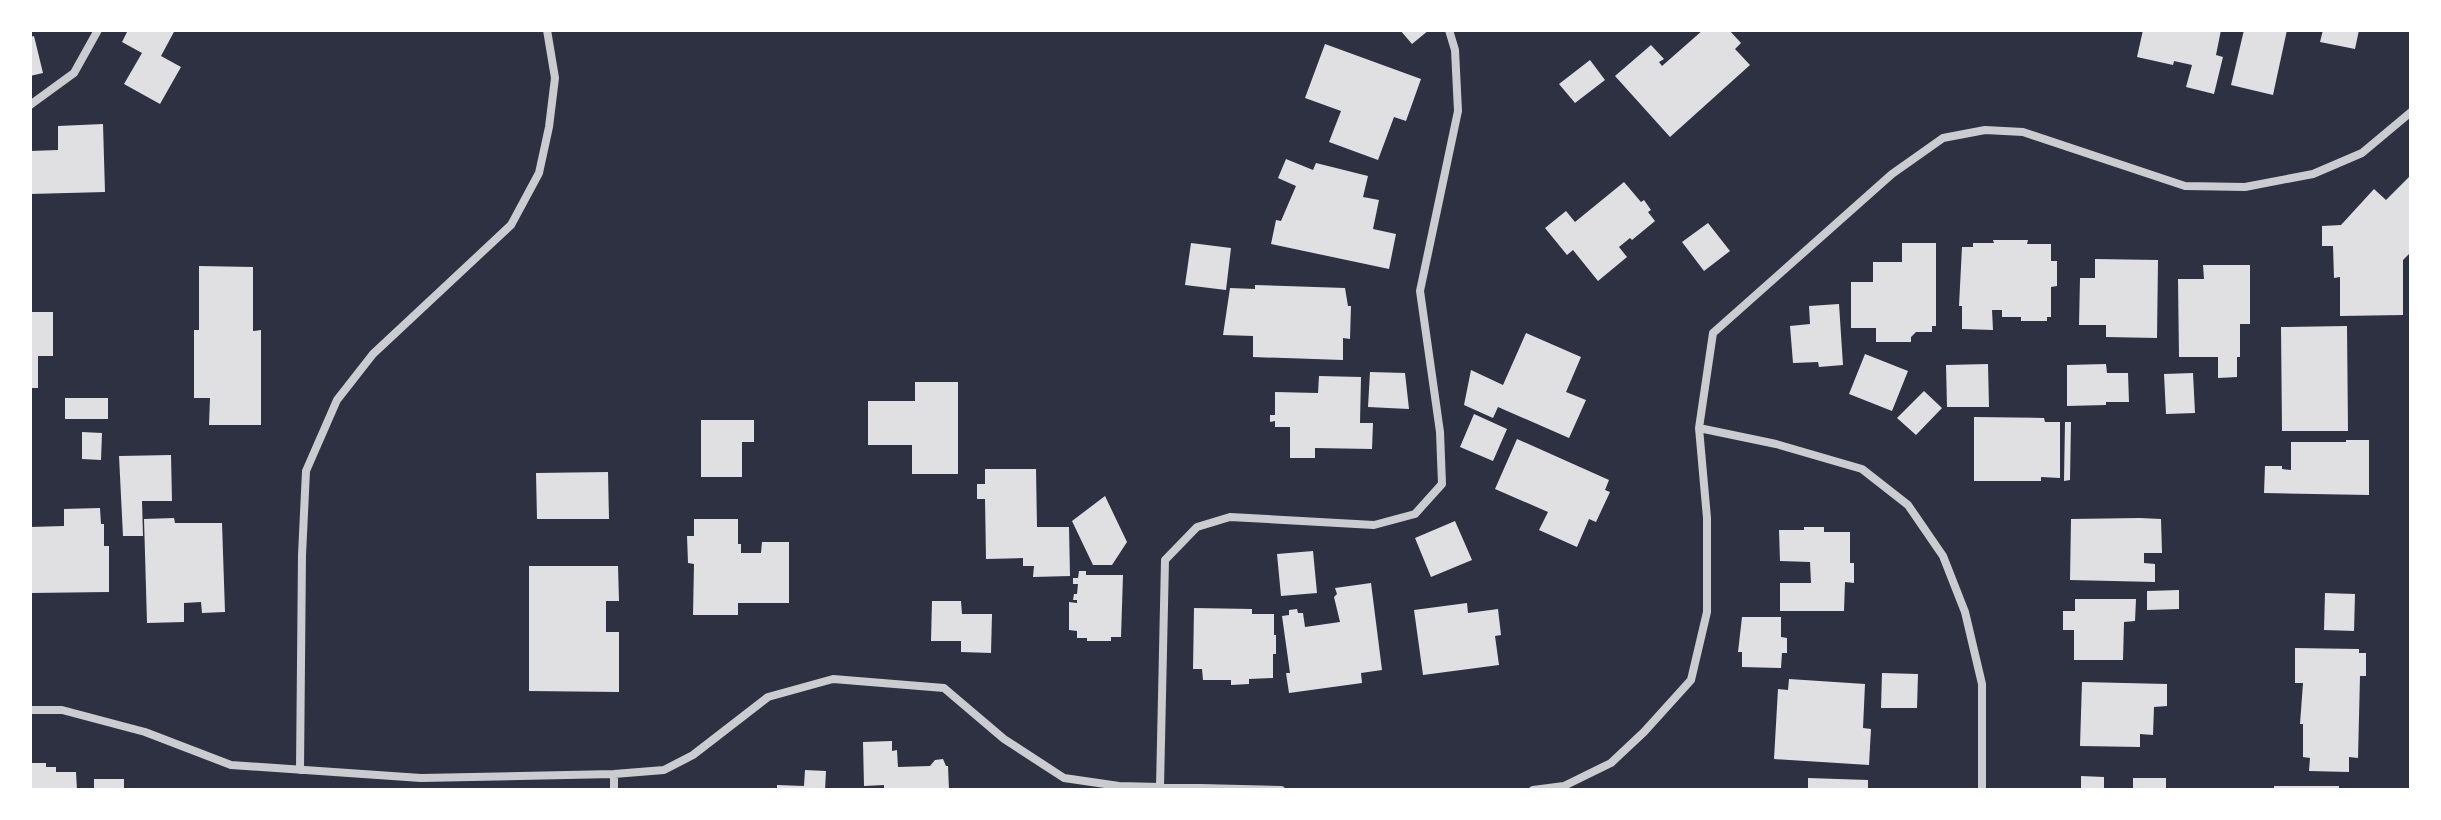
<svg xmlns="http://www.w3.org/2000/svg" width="2441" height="820" font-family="'Source Sans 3',sans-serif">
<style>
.building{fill:#e0e0e3}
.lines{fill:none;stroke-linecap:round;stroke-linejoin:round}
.minor{stroke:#caccd0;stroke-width:8}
</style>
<rect width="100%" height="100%" fill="#2d3142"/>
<path class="building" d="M128,30H175L161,56L181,67L160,104L124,84L142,53L122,42Z
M1400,30H1429L1412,44Z
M1703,30H1729L1741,43L1735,49L1750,65L1670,137L1615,76L1651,45L1664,59L1659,62L1662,66Z
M2143,30H2221L2216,55L2223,57L2214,94L2186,87L2192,65L2174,61L2173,65L2137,57Z
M2244,30H2287L2273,95L2231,85Z
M2323,30H2359L2355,49L2320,42Z
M34,36L43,73L30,76V37Z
M1325,44L1421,79L1406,121L1394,117L1378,160L1329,142L1341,111L1305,98Z
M1590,60L1605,80L1575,103L1559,84Z
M103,124L105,192L30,194V151L58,150V126Z
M1286,159L1313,170L1316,163L1368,176L1363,197L1379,200L1373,229L1396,234L1389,269L1271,244L1276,220L1281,221L1296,186L1278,178Z
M2411,175V252L2403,260V315L2340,316V277L2334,278L2333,246H2322V226L2341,225L2374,189L2386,200Z
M1624,182L1641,202L1644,200L1651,210L1648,212L1655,221L1632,240L1630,238L1619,247L1627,257L1598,281L1573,250L1567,255L1545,228L1566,211L1575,222Z
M1708,223L1730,251L1704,271L1682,242Z
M1993,240H2028L2027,244H2051V261H2057V286L2051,287V317H2047V321H2021V317H2002V310H1992L1993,330L1962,329V306H1959L1962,247H1973V243H1994Z
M1191,243L1231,248L1226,290L1185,285Z
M1902,243H1936V326H1932V332H1916L1911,337V342H1876V328H1851V282H1873V262H1902Z
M2095,259L2158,260L2157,338L2106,337V325H2079L2080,278H2095Z
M2203,265H2250V324H2240V357H2237V377L2218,378V357H2179L2178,279H2204Z
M199,266L253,267V331L261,330V425H209L210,398H194V330H199Z
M1255,285L1345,288L1348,306H1351L1350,339L1343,338V360L1253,357V336L1223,335L1230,288L1255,289Z
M1839,304L1843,365L1819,367L1818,362L1793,363L1790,326L1810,324L1809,306Z
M30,312H53V356H38V388H30Z
M2347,326L2348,431H2282L2281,327Z
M1526,333L1581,357L1566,392L1586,400L1569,438L1498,407L1493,418L1464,405L1471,370L1503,385Z
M1865,354L1908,371L1892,411L1849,394Z
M1988,364L1989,407H1947L1946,365Z
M2106,364L2107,373H2128L2129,402H2106V405L2067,406V365Z
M1370,372L1405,373L1409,409L1368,407Z
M2193,373L2195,413L2166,414L2164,374Z
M1319,376L1361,377L1360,423H1373L1372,449L1315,448V458H1290V427H1275V421L1270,422V415H1275V392L1318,393Z
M915,382H958V474H912V445H868V401H915Z
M1924,391L1942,408L1916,435L1897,418Z
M65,398H108V419H65Z
M1474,414L1507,429L1493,461L1460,447Z
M1974,417L2044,418L2045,422H2060V478L2041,477V481H1974Z
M701,420H754V442H742V477H701Z
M2065,422H2071L2070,480L2064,481Z
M82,432L102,433L101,460L82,459Z
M1517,439L1609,480L1605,490L1610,492L1596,522L1589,519L1577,547L1539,530L1548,512L1495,489Z
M2346,440H2369V495L2264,493L2265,466H2282V469L2291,470V442H2346Z
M171,455L172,501H142L143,536H123L119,456Z
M985,469H1036L1037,527H1069L1070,576L1033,577L1034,566H1023V558L986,559L985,499H977V484H985Z
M608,472L609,519H537L536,473Z
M1105,496L1127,542L1112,565H1093L1072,521Z
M100,508L101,524H104V546H109V592L30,593V527L64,526V509Z
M174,518L175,523H222L225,612L202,613L201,602L184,603V622L147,623L144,519Z
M2140,518L2161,519L2162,553H2144V563L2155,564V582L2070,580L2071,519Z
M694,519H738V544H741V553H761L762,542H789V603H738V615H693L694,564L688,563L687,536H694Z
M1455,521L1472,560L1431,577L1415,538Z
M1804,527H1824V532H1850V563H1854V583L1845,582L1844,611H1780V583H1811L1810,562L1780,561L1779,530H1804Z
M1313,551L1317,593L1281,596L1277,554Z
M529,566H618L619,601H606V632H619V692L529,691Z
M1079,571H1086V575H1123L1121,637H1111V641H1087V638H1077V631L1069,630V602L1077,603V600H1073L1074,594H1077L1078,584H1073V578H1078Z
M1371,583L1382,670L1361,673L1362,683L1289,693L1286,673H1290L1282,616L1289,615V610L1297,609L1298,613H1303L1305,627L1340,622L1334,597L1337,594L1335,588Z
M2179,590V609L2147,610V591Z
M2325,593L2355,594L2354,631L2324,630Z
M2075,599H2136L2135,621L2124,622L2123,660H2074V630H2063V611H2075Z
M932,601H961L962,614H992L991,653L961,652V641H931Z
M1467,603L1468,613L1498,609L1501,635L1495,636L1499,665L1423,675L1414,610Z
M1194,608L1252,609V614H1274V635H1276V654H1273V678L1249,679V684L1231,685V680H1203L1202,669H1193Z
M1742,617H1781V637L1787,638V653H1782L1781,668L1742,667V652H1738Z
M2295,648L2359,649V653H2366V676H2360L2358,758L2349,757V772L2309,771L2310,758L2303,757V724H2300L2303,683H2295Z
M1882,673L1918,674L1917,708H1881Z
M1789,679L1865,684L1863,728L1871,729L1869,765L1774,759L1778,689L1788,690Z
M2082,682L2167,684V706L2154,707L2153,735L2140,734V747L2080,746Z
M892,741V751L897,750L898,767L930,766L935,760L943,759L946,766H948L949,790H884V785L864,786L863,742Z
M30,763H46V767H56V772H76L77,790H30Z
M805,770L826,771L825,790H777V785L804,786Z
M2081,776L2104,777V790H2081Z
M1808,778L1868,780V790H1808Z
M2133,778H2166V790H2133Z
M94,779H124V790H94Z
M2274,786H2339V790H2274Z"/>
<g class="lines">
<path class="minor" d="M30,105L74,73L98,30
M1699,428L1776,444L1862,469L1908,505L1943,556L1965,612L1982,684V790
M30,710H62L145,732L231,765L421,778L614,774L664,770L693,755L768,697L833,679L944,688L1004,739L1064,778L1119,786L1281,790
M300,770L302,555L306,471L337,400L373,354L511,225L539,173L549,127L555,78L547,30
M614,774V790
M1160,787L1165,560L1197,527L1230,517L1374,525L1415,514L1442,484L1440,432L1420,291L1458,111L1455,50L1449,30
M1533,790L1564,786L1611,763L1644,732L1691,680L1707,612V518L1699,428L1713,333L1892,174L1943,138L1985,130L2023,132L2185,186L2245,187L2313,174L2362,153L2411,112"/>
</g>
<rect width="2441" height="820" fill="none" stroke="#ffffff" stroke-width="64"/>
</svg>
